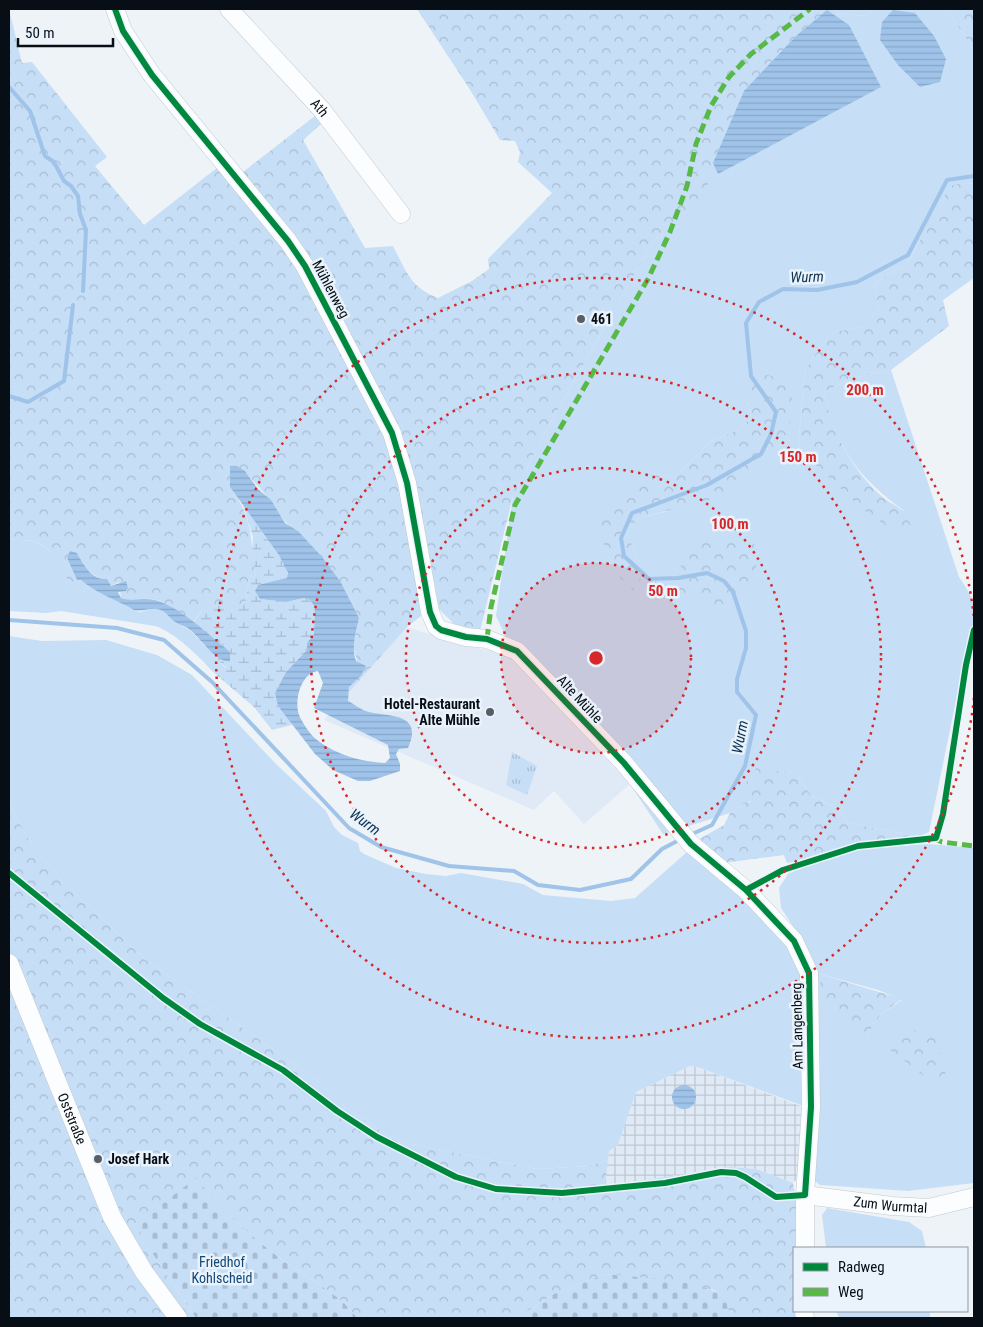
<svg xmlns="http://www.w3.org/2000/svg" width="983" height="1327" font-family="'Roboto Condensed',sans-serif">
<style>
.built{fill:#dfeaf6}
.industrial{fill:url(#industrial-grid)}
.grass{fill:#c6def6;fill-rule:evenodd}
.forest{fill:url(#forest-crowns)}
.wetland{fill:url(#wetland-marsh)}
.cemetery{fill:url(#cemetery-stones)}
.park{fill:url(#park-tufts)}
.water{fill:url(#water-rules);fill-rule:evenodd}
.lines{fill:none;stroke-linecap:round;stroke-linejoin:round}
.stream{stroke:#9fc3e9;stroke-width:4}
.minor-casing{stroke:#c3c9cf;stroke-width:19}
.minor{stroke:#fcfdfe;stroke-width:18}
.quiet{stroke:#58b947;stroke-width:5;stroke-dasharray:10 5;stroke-linecap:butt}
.cycleway-casing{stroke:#eaf3fc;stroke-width:9}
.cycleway{stroke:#00873e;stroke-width:6}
.ring{fill:none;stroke:#d62828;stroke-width:2.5;stroke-dasharray:2.5 5}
.poi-dot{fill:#585e64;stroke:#eaf3fc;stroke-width:2}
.labels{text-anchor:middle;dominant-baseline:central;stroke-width:5;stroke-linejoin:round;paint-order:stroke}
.street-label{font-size:14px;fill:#070e15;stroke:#eaf3fc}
.poi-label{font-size:14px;font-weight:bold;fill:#070e15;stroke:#eaf3fc;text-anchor:start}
.park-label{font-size:14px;fill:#114777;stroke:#eaf3fc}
.water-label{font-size:15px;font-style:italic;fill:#0c3152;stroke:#eaf3fc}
.centre{fill:#d62828;stroke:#eaf3fc;stroke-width:2.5}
.ring-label{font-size:15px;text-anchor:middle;font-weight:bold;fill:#d62828;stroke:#eaf3fc;stroke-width:5;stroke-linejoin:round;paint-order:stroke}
</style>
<defs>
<pattern id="industrial-grid" width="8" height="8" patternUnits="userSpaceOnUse" patternTransform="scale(1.25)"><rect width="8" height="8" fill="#dfeaf6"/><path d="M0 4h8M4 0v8" fill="none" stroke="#bec8d2"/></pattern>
<pattern id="forest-crowns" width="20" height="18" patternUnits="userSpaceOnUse" patternTransform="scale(1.25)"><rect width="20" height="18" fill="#c6def6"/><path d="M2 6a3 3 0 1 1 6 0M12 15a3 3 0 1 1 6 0" fill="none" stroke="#a9bdd2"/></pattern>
<pattern id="wetland-marsh" width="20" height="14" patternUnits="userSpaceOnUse" patternTransform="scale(1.25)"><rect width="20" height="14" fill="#c6def6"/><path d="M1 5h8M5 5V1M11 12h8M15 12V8" fill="none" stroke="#a9bdd2"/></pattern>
<pattern id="cemetery-stones" width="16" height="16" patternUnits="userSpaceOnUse" patternTransform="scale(1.25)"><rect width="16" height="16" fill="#c6def6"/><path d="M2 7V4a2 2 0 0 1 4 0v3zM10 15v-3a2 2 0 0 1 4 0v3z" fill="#a9bdd2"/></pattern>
<pattern id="park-tufts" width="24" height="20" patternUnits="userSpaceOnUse" patternTransform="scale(1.25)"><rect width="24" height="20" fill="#c6def6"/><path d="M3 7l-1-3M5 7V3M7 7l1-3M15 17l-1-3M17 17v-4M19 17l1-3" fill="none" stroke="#a9bdd2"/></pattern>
<pattern id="water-rules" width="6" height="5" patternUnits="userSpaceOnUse" patternTransform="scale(1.25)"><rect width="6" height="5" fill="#9fc3e9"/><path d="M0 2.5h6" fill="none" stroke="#87a6c7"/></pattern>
</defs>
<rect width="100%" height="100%" fill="#eef3f8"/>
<path class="built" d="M407,627L467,646L507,654L630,784L584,824L554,791L534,810L324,720Z"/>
<path class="industrial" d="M692,1065L806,1108L799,1177L793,1183L756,1169L731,1167L604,1186L609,1151L618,1145L636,1092Z"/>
<path class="grass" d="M875,9H947L974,51V184L964,183L920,240L907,264L874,283L879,309L865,326L830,333L805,370L798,448L815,464L906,512C861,481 834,446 824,392L852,378L891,370L959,577C970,593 983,613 970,632L929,832L918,837L849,823L840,810L811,795L796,774L730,813L663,834L630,784L524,647L505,635L496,616L513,496L543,436L654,240L680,226L735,119L783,54L838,13L863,16ZM747,396L785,440L668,511L639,518L626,532L641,564L606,550L652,473L674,478L710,442L735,431L751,418Z
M9,539C17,541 25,539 32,541C54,547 72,575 70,596L81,580C95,593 117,600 134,610L140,612L154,608L163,610L176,623L190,630L226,669L213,672C199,656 174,632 155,626L61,611L46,613L9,611Z
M9,636L42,641L106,640L157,655L192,675L277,765L326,811L334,827L342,835L358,843L360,851L364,854L396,868L426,874L446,876L461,873L523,884L543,895L611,901L635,898L688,851L735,890L790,948L802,973L806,1107L692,1065L636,1092L618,1145L609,1151L608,1160L588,1166L537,1169L396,1141L346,1108L317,1080L146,960L59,878L26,836L9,801Z
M928,844L974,848V1183L908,1191L820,1185L815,1181L817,1108L802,940L781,908L779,888L788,874L813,862L859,849ZM820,974L878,990L902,1000L881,1014L867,1035Z
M827,1208L909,1222L922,1231L926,1248H826L822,1215Z
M836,1311H930V1318H839Z"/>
<path class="forest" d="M9,9L22,63L32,62L107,157L95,166L144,225L218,167L285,245L388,440L407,512L421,616L407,627L349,692V687L361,676L353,646L359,618L298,531C282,522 282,516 271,502C264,491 253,482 245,471L230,487C255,521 249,537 256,575L249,578L246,601L240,606H205L193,622C180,614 167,601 152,599C140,598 132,602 121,598L119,582L111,586L87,570L77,553L67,558L77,580H81L69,598C72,576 55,548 33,541C25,539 17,541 9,539Z
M417,9H875L863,16L838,13L783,54L735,119L707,186L680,226L654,240L543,436L513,496L480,631L454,624L439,609L418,503L407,461L243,172L315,116L321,124L303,140L365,248L393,246C406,271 410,287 438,298L472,281L489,269L488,259L552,193L518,162L520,152L515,141L500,140L469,88Z
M947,9H974V51L972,48Z
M964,183L974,184V278L943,300L949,326L891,370L852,378L824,392C831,430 850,466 878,493C895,509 902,503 912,528L905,539L861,508L798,448L805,370L830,333L865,326L879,309L874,283L907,264L950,186Z
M761,374L782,378L795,404L785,440L758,472L713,499L639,518L626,532L641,564L640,584L633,590L614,572L599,529C612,502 626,489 652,473L674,478L710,442L735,431L751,418L747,396Z
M729,536H749C764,556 755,572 746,593L719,608L677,590C681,550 689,543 729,536Z
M756,768L796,774L811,795L840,810L849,823L918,837L857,843L792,862L787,863L784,855L723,863L694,842L724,825L730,813L742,806V803L751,802L746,783Z
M9,801L26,836L59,878L146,960L317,1080L346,1108L396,1141L537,1169L588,1166L608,1160L605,1186L731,1167L756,1169L793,1183L798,1212L797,1248H794V1311H797V1318H731L723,1297L714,1290L678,1282L605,1274L554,1294L517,1318H357C340,1294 312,1281 288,1264C258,1243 217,1207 196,1179L137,1224L153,1254L196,1318H9Z
M820,974L902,999L881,1014L867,1035L821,1001Z
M914,1030L936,1038L949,1087L924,1076L890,1050Z"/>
<path class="wetland" d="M243,505C255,521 289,559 288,578L258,585L255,591L260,599L286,602L304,598L310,600L315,607L314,634L307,643V650L286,672L275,693L292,725L272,730L254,707L213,672L226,668L203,645L223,660V646L193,623L205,606H239L246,601L249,578L256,575L252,554L253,537Z"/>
<path class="cemetery" d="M196,1178C217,1207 258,1243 288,1264C312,1281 340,1294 357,1318H196L153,1254L136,1224Z
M605,1274C628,1277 709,1280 723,1297C727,1302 729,1312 731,1318H517L554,1294Z"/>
<path class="park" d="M512,752L537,766L527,795L506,785Z"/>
<path class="water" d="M827,10L849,25L881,87L718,174L713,163L744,91L796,36Z
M893,10L915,13L934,36L946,59L940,82L920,87L898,65L880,40L882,22Z
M230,466H237L245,471L258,489L271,500L285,523L298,531L322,557L340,581L359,618C356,633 351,646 356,661L366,666L361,676L349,687L348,701C354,704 362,711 369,712C388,717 424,712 408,748L399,749L396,754L400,764V771L370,781H358L333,770L315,754L278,706L275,693L286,672L307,650V643L314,634L315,607L310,600L304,598L286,602L260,599L255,591L258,585L287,578L288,573L279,555L230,487ZM318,671L323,683L314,708L388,745L390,758L385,763C362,762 336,755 317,740C311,736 302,722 299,715C294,700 301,673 318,671Z
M70,551L77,553C84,565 91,580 107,579L111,586L126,581L128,588L126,591L118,592L121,598C132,602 143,597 155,600C180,607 203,630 223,646L230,652V661C216,664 199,636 189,629C185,626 179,625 175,622C168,617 166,610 157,609C149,608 143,612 134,610C117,600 95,593 81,580H77L67,558Z
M672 1097a12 12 0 1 1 24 0a12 12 0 1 1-24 0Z"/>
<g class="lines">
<path class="stream" d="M9,87L30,111L45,156L54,162L64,181L71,186L78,196L80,214L86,230L83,291
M9,396L28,402L64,381L73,305
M9,620L117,628L164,640L212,682L349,828L381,847L449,866L514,871L538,885L580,890L631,879L662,849L681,839
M690,835L712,825L745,766L756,715L737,692V679L746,648V631L733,592L724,581L707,573L678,578L649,579L624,556L621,538L632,513L707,485L761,454L771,434L776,412L751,376L746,323L759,302L783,289L817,290L857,282L908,255L947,180L974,176"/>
<defs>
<g id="minor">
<path d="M115,9L123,31L152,75L288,241L305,266L392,433L407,483L430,612L436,626L441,630L466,637L487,639L517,651L624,763L691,844L746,890L794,941L809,973L811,1107L805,1195V1248"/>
<path id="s1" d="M229,9L322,110L401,214"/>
<path id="s2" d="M9,963L112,1217L144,1272L178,1318"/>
<path id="s3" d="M805,1195L892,1206L929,1208L974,1197"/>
<path d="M804,1311L805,1318"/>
</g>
</defs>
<use href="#minor" class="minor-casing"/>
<use href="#minor" class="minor"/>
<path class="quiet" d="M487,639L491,607L515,505L648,279L670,232L687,186L696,144L711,106L729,77L751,54L810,9
M933,838L942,842L974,846"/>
<defs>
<path id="cycleway" d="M9,873L163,998L200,1024L283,1070L337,1111L377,1137L456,1177L496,1189L562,1193L665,1183L721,1172L736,1173L745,1177L776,1197L805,1195L811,1107L809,973L794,941L746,890L691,844L624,763L517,651L487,639L466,637L441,630L436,626L430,612L407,483L392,433L305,266L288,241L152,75L123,31L115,9
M746,890L783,870L858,846L936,838L943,814L966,665L974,630"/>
</defs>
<use href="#cycleway" class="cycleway-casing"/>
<use href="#cycleway" class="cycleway"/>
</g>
<circle cx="596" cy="658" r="95" fill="#d62828" fill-opacity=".12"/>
<g class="ring">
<circle cx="596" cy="658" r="95"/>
<circle cx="596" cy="658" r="190"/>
<circle cx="596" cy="658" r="285"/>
<path d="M974 698A380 380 0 1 1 974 618"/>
</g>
<g class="poi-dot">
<circle cx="581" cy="319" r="5"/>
<circle cx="490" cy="712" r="5"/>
<circle cx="98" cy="1159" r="5"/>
</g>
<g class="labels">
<g class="street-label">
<text stroke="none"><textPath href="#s1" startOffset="134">Ath</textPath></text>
<text transform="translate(331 289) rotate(62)">Mühlenweg</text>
<text transform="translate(580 699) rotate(47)">Alte Mühle</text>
<text transform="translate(797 1026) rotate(-91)">Am Langenberg</text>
<text stroke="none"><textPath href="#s2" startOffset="168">Oststraße</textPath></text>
<text stroke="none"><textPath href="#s3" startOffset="86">Zum Wurmtal</textPath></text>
</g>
<g class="poi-label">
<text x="591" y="319">461</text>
<text x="480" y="704" text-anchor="end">Hotel-Restaurant<tspan x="480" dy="16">Alte Mühle</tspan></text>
<text x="108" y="1159">Josef Hark</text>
</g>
<g class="park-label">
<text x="222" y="1262">Friedhof<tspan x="222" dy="16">Kohlscheid</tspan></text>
</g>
<g class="water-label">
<text transform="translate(807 277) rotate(-2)">Wurm</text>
<text transform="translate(740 737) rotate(-79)">Wurm</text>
<text transform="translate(365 822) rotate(36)">Wurm</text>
</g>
</g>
<circle cx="596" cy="658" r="8" class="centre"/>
<g class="ring-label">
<text x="865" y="395">200 m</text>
<text x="798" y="462">150 m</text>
<text x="730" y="529">100 m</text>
<text x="663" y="596">50 m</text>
</g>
<rect width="983" height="1327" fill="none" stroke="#070e15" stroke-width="20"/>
<rect x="793" y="1247" width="175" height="65" fill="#eaf3fc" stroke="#8f97a0"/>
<rect x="803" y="1263" width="25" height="8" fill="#00873e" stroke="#8f97a0"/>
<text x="838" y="1272" font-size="15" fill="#070e15">Radweg</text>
<rect x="803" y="1288" width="25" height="8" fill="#58b947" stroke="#8f97a0"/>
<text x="838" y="1297" font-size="15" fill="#070e15">Weg</text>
<path d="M18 38v8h95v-8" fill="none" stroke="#070e15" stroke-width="2.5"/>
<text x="25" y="38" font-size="15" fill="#070e15" stroke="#eaf3fc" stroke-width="4" paint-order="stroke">50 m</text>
</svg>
